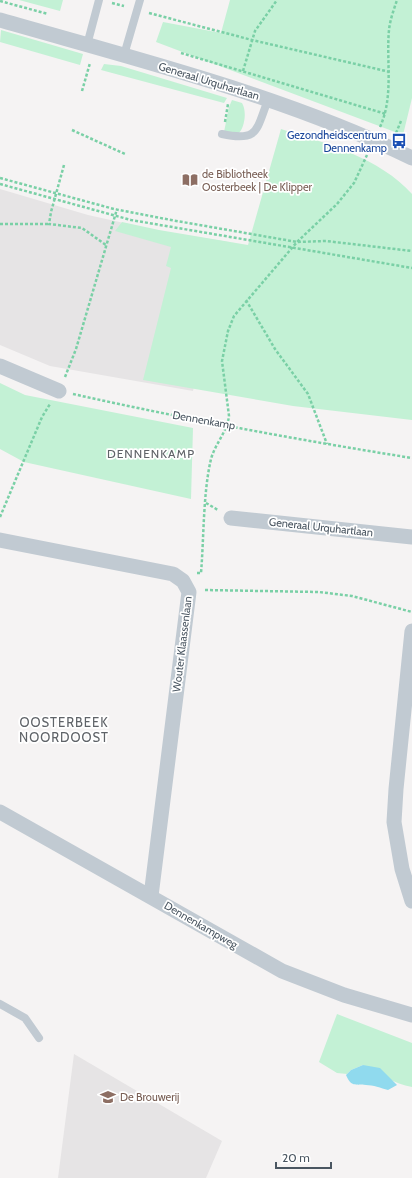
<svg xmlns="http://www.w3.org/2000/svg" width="412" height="1178" font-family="Cabin,sans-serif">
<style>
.education{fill:#e6e4e5}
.green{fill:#c3f1d5}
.water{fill:#90daee}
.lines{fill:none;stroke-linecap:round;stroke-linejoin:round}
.path{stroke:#7ad0a6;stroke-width:2.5;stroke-dasharray:3 2;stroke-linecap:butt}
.lane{stroke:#c1cad2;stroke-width:8}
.street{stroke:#c1cad2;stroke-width:15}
.labels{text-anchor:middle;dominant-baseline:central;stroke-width:3.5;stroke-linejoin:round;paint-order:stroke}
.street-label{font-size:11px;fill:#4a5661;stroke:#fff}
.transit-label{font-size:11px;fill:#164399;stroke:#fff;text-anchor:end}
.education-label{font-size:11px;fill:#785e54;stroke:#fff;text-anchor:start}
.neighbourhood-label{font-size:12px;letter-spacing:1px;fill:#5f6368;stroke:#fff}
.quarter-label{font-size:13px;letter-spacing:1px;fill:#5f6368;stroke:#fff}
</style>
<rect width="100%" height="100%" fill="#f5f3f3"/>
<path class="education" d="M0,189L88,215L160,231L229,242L193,391L50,366L0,345Z
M74,1054L222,1141L206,1178H58Z"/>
<path class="green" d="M19,0H63L60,11Z
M230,0H412V98L403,135L156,42L163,22L221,33Z
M1,30L83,54L80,65L0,42Z
M104,64L121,66L227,98L224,103L101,70Z
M232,100L242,103C247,111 245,128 238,134L224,132L229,107Z
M281,129C326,143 380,158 412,194V420L293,406L143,380L171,268L166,266L171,247L115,231L122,222L159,230L248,245Z
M0,383L25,395L193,428L191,499L24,462L0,449Z
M337,1014L412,1043V1087C394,1084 380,1074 363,1065L351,1070L347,1074L337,1073L319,1062Z"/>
<path class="water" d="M363,1065L380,1068L397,1085L388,1090C381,1088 373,1085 366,1085C355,1084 351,1087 346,1075L351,1070Z"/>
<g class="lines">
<path class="path" d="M0,1L48,14
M112,3L124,6
M149,13L252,40L390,72
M181,53L386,114
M243,71L255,31L277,0
M82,91L90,63
M225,122L228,104
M380,127C394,96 386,62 389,30C390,20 394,9 397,0
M72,130L125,154
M396,133L401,121
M64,165L51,212L49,224L82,228L106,245
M0,178L114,209L171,220L297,242L326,241L412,251
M0,184L131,220L412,268
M0,224H49
M246,300L275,349L308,394L327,444
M65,377L76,349L117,209
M73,394C185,419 299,440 412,458
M206,503L218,510
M0,517L42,417L50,404
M197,573H201C204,537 203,493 211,459C215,444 227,432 229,416L222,361L228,331L234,316L297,242L337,204L354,183L367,155
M205,590L319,592L352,596L412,612"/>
<path class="lane" d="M87,45L99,0
M124,55L140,0
M222,134C259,142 256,130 268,100
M0,1004L25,1018L39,1038"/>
<path class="street" d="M0,20C139,60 281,95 412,158
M0,366L59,391
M231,518L412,537
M0,540L173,574L183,581L189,592L151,896
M412,631L396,789L394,822L402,869L412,901
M0,812L282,971L344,995L412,1015"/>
</g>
<defs>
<symbol id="bus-bare" viewBox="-9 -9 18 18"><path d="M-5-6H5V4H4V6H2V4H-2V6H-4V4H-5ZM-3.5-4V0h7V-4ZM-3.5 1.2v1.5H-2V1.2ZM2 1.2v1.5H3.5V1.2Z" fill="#1a4fb4" stroke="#fff" stroke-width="2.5" paint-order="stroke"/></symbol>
<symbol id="library-bare" viewBox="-9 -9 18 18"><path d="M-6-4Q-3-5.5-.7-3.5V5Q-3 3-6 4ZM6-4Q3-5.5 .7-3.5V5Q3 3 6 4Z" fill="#8d6e63" stroke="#fff" stroke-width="2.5" paint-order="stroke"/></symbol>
<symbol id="school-bare" viewBox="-9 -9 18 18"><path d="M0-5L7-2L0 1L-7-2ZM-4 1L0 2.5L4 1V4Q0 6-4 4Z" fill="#8d6e63" stroke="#fff" stroke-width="2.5" paint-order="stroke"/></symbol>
</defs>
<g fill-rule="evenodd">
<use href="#bus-bare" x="388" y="130" width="22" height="22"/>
<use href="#library-bare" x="179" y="169" width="22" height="22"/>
<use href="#school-bare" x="97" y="1086" width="22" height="22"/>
</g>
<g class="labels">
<g class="street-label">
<text transform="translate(209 81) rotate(17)">Generaal Urquhartlaan</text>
<text transform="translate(204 420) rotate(10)">Dennenkamp</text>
<text transform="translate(321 527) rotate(6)">Generaal Urquhartlaan</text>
<text transform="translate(182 644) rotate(-83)">Wouter Klaassenlaan</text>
<text transform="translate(201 925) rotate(30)">Dennenkampweg</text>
</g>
<g class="transit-label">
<text x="387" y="135">Gezondheidscentrum<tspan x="387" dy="13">Dennenkamp</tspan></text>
</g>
<g class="education-label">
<text x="202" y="174">de Bibliotheek<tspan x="202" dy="13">Oosterbeek | De Klipper</tspan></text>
<text x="120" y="1097">De Brouwerij</text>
</g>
<g class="neighbourhood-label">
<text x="151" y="453">DENNENKAMP</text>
</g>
<g class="quarter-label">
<text x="64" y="722">OOSTERBEEK<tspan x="64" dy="15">NOORDOOST</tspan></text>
</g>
</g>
<path d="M276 1162v6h55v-6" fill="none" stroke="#4a5661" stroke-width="2"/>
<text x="282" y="1162" font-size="12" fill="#4a5661" stroke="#ffffff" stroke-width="3" paint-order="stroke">20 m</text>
</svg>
